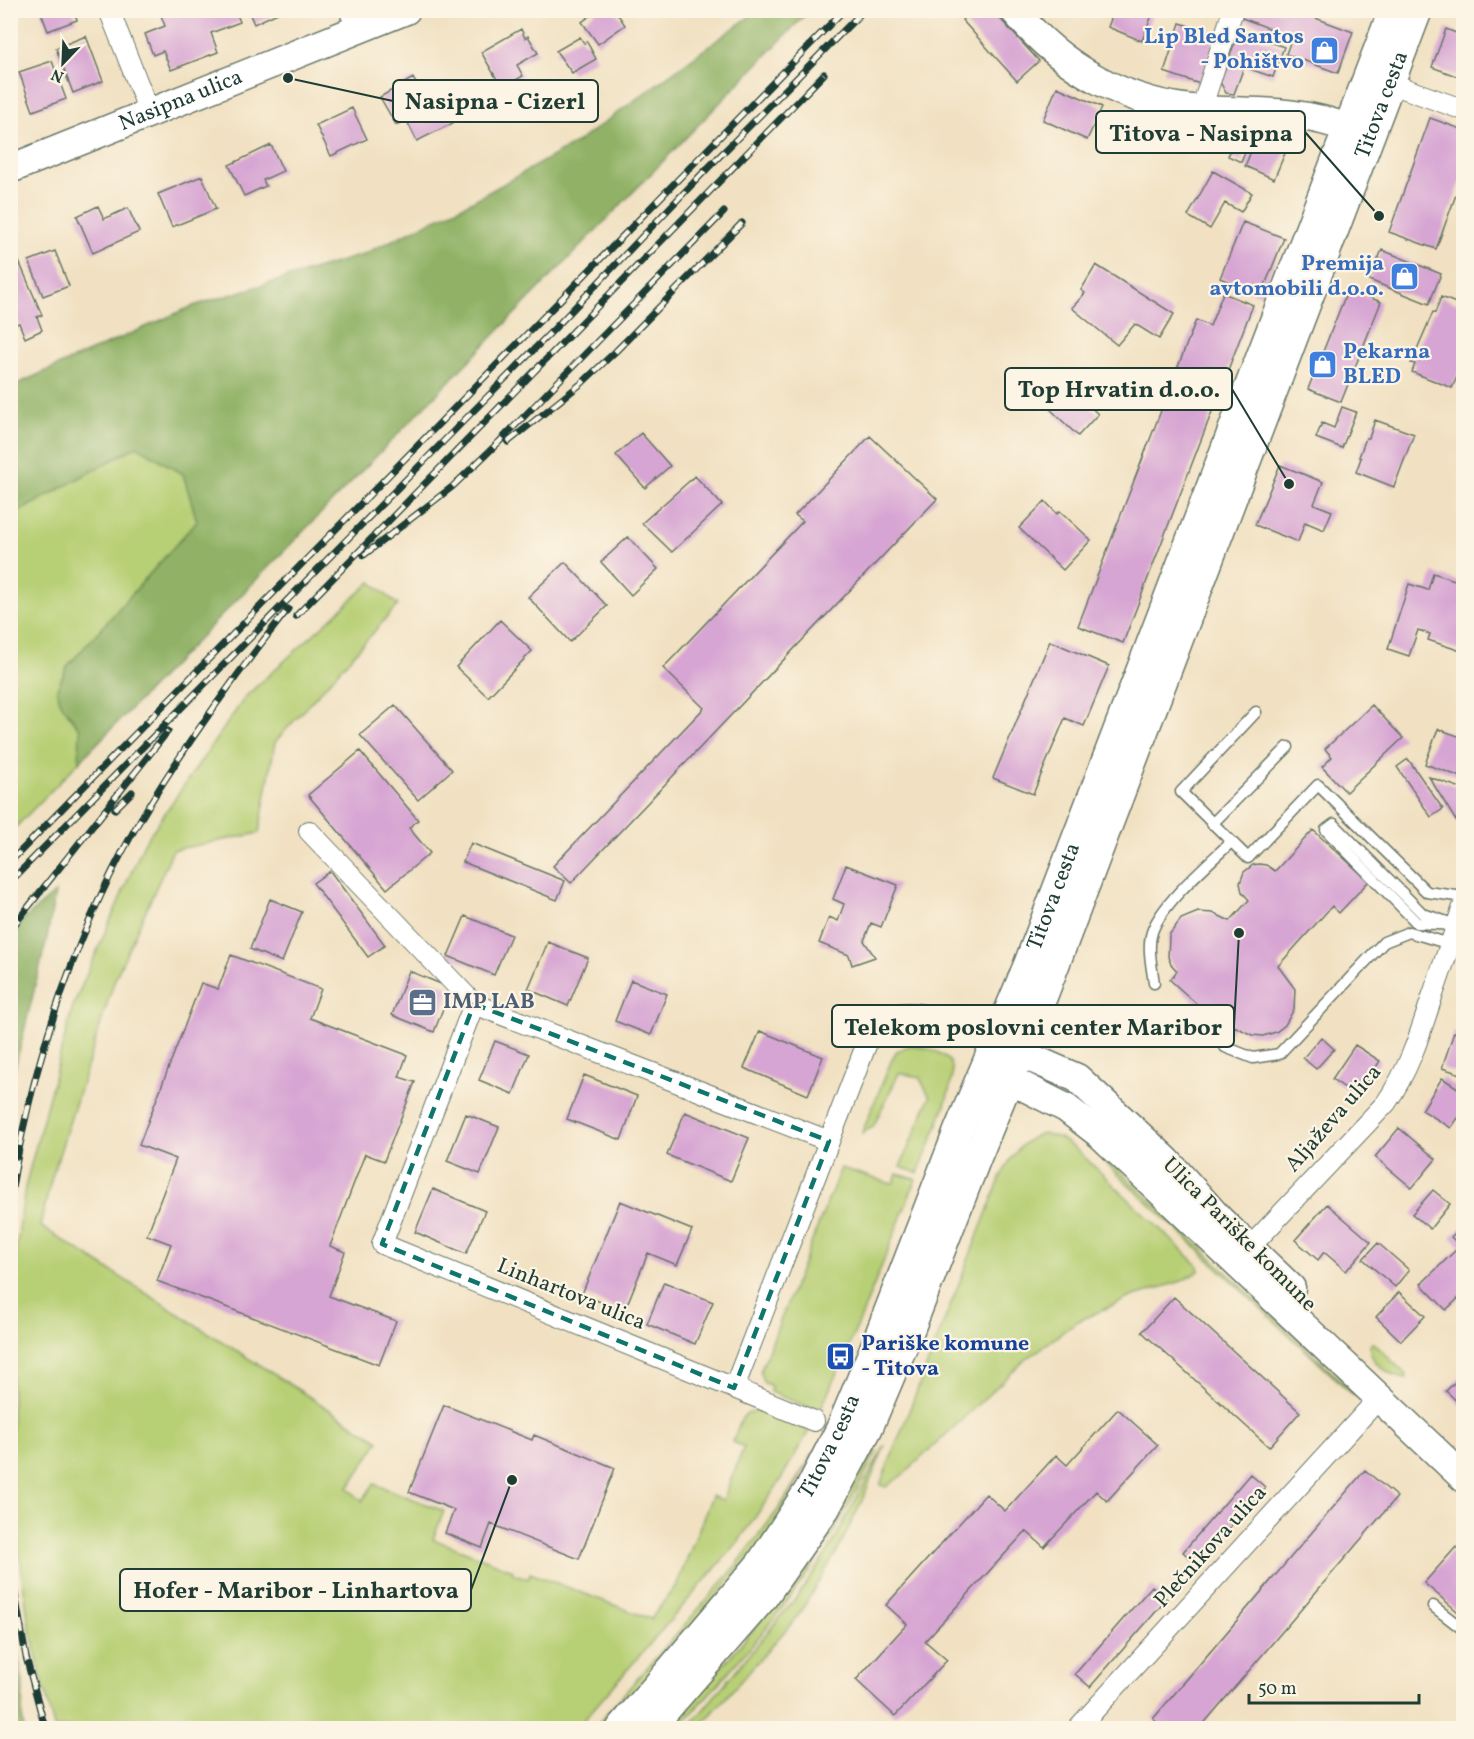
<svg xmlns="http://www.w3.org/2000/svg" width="1474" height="1739" font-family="Vollkorn,serif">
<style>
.green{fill:#b7cf74;stroke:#6b8654;stroke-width:1.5}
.forest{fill:#91b266;stroke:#58784d;stroke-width:1.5}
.building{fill:#d7a5d3}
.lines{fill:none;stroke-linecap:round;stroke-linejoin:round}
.lane-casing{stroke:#687666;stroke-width:13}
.street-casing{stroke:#687666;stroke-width:22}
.secondary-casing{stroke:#687666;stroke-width:31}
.lane{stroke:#fff;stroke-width:10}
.street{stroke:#fff;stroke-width:20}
.secondary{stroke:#fff;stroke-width:28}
.rail-casing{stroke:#1f3d34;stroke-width:7}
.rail{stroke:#fcf5e5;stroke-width:4.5;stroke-dasharray:14;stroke-linecap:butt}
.marked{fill:none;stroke:#0f766e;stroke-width:4.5;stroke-dasharray:12 8;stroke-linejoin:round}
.labels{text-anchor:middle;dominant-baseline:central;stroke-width:4.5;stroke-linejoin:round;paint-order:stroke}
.shop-label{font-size:22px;font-weight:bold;fill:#366cbe;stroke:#fcf5e5;text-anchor:end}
.street-label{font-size:22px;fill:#1f3d34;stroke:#fcf5e5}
.service-label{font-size:22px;font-weight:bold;fill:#4e5e75;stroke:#fcf5e5;text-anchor:start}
.transit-label{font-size:22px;font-weight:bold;fill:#164399;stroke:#fcf5e5;text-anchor:start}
.leader{fill:none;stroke:#1f3d34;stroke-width:2}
.callout-dot{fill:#1f3d34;stroke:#fcf5e5;stroke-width:2}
.callout{fill:#fcf5e5;stroke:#1f3d34;stroke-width:2}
.callout-label{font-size:24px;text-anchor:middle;font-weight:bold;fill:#1f3d34}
</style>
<rect width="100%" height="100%" fill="#fcf5e5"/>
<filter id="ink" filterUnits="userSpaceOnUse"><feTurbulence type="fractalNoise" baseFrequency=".0167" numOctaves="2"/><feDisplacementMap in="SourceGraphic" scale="12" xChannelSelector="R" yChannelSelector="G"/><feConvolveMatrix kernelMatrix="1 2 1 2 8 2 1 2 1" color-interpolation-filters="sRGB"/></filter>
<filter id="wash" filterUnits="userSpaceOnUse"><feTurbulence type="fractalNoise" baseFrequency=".008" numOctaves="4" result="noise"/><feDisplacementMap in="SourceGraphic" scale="24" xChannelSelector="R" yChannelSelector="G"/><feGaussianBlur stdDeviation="1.35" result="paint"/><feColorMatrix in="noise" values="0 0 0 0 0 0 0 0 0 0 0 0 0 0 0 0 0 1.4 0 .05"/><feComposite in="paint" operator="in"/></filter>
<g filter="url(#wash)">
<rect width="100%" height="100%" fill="#f1e1c2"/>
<path class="green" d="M137,446L184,474L197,521L67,667L57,689L70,717L80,729L79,762L11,832V516Z
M371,582L398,605L275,742L259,833L173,850L115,979L52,1177L40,1226L379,1441L348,1488L362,1501L374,1484L444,1511L433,1539L513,1570L512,1573L528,1579L530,1573L651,1619L677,1584L712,1496L723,1500L744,1447L733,1442C736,1434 738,1423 744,1416C754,1402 796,1426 809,1431L778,1484L738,1542L577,1728H54L29,1626L11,1491L13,1273L25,1187L73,1006L144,843L246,696Z
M911,1045C924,1047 945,1051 951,1064C959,1081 926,1153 918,1173L900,1167L930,1097L919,1077L899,1073L873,1127L862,1133L893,1057L897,1051Z
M1075,1128L1356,1395L1351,1393L1075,1134Z
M1043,1133L1060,1138L1078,1151L1198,1265L1199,1271L1182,1281L1131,1297L1076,1322L1023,1362L905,1473L886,1487L880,1485L1001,1176C1011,1157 1022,1139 1043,1133Z
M841,1168L889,1183H894L897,1174L916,1179L861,1318L824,1402L819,1411L816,1410L770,1392L771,1386L763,1382L760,1372Z
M1371,1343H1374L1406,1375L1407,1379C1393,1379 1363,1358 1371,1343Z
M885,1445L860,1505L838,1550L798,1616L699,1728H688L800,1593L830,1548Z
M874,1449L877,1451C858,1488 839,1525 816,1560C777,1621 726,1674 679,1728H667C707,1682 749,1637 787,1589C820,1546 849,1498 874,1449Z
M815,1450L770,1532L679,1642L602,1728H594L732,1571L780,1507Z"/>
<path class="forest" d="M757,11H809L79,762L80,729L60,702L57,689L67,667L197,521L183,474L137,446L11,516V389L15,385L193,306L362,255L471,202L576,143Z
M55,893L47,938L11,1084V935L22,921Z
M11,1618L23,1682L22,1716L24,1728H11Z"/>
<g id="blocks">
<path class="building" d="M40,10H73L77,20L48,31Z
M159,10H235L240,22L211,33L218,52L171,70L163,51L153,55L145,34L165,26Z
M248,10H284L254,24Z
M598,10H615L625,25L598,44L582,22Z
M972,10H992L1039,61L1017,81L962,20Z
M1110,10H1154L1142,41L1108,27L1111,19L1108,17Z
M1245,10H1294L1353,32L1338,73L1286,54L1292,37L1242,18Z
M1180,23L1216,34L1200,84L1164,72Z
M521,29L525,38L528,36L538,53L517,65L523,76L502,88L481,52Z
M1446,29L1464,36V79L1432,67Z
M1239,31L1284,47L1273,77L1244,67L1234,94L1226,93L1220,82Z
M86,36L103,81L73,93L56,48Z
M580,37L584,43L587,42L596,59L572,73L556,51Z
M52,61L66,99L33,111L19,72Z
M413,78L429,107L396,125L380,97Z
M1057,87L1102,107L1087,140L1043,120Z
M444,105L453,123L417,141L408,123Z
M352,108L367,139L331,156L316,125Z
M1430,118L1464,130V173L1436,249L1389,232Z
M1274,129L1292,137L1274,179L1245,166L1257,137L1268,142Z
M1236,140L1248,146L1241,162L1228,156Z
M271,145L283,171L263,180L266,186L244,196L229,165Z
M1213,171L1252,193L1241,212L1225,203L1210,229L1188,216Z
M202,176L216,209L172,227L158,194Z
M98,206L104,219L128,208L139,232L93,253L77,216Z
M1243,222L1284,238L1261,295L1220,278Z
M1382,250L1441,274L1429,304L1369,280Z
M55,251L69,286L43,296L29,261Z
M18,259L42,315L37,317L42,330L25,338L19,323L10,326V302L15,300L13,296L10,297V263Z
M1096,265L1174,314L1159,339L1135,324L1117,345L1072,308L1085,293L1081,290Z
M1348,289L1381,302L1341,402L1308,389Z
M1223,293L1253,305L1123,643L1078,626L1196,320L1210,326Z
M1441,297L1461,305L1464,325V362L1452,388L1412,372L1415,364L1411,363L1433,312L1435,313Z
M1067,385L1098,414L1078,436L1047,406Z
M1342,407L1356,412L1342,448L1316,438L1322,423L1334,428Z
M1375,420L1414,434L1394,487L1356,472L1361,458L1359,457L1366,438H1369Z
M641,433L670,466L645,488L616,455Z
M870,436L937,499L571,883L553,866L704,708L663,668L803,521L795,515Z
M1280,465L1323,482L1314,504L1332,511L1324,530L1305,522L1298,542L1255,525Z
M695,476L722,505L672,552L642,523Z
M1045,501L1057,514L1060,511L1091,540L1063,570L1019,528Z
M628,537L658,569L631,595L601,562Z
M565,562L607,606L570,642L528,597Z
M1433,573L1464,583V645L1461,651L1428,640L1430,634L1418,630L1409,656L1388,649L1409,584L1428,590Z
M500,620L532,651L488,697L456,667Z
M1050,641L1109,666L1084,726L1065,718L1033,794L993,778Z
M395,705L452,770L418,800L360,735Z
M1372,705L1403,738L1346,792L1322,767L1332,757L1325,749Z
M1438,729L1464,738V778L1425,764Z
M360,751L418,820L409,828L430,853L387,889L308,795Z
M1408,759L1443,809L1431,817L1397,767Z
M1429,777L1464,789V800L1456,821Z
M1313,830L1369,881L1339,913L1332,906L1278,966L1295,989L1294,1009L1285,1025L1276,1032L1263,1036L1252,1035L1234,1026L1229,1033L1170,980L1177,971L1171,964L1168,957L1169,935L1181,919L1198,912L1213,913L1230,921L1249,900L1242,892L1240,883L1244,872L1253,865L1259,864L1266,865L1275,871Z
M471,843L565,881L557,900L463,862Z
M846,865L898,885L881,927L871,923L864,941L875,957L852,965L849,955L819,943L829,917L838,921L844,904L833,899Z
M330,871L385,945L368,957L313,883Z
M270,899L302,912L282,962L250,949Z
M465,916L511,935L494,975L448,956Z
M548,942L588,958L568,1006L528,989Z
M231,955L321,989L310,1018L407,1055L399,1077L415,1082L384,1161L365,1154L330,1246L345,1252L329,1296L396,1321L379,1365L157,1281L171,1244L147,1235L176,1159L139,1145L201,983L218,989Z
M409,971L451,988L434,1032L392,1015Z
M631,980L667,994L651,1035L615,1021Z
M760,1031L823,1057L808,1095L744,1068Z
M1454,1032L1464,1035V1075L1442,1068Z
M1321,1037L1334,1049L1316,1069L1303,1058Z
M495,1041L529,1054L513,1094L479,1080Z
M1355,1045L1380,1061L1357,1096L1332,1079Z
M584,1075L637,1096L621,1140L567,1119Z
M1442,1078L1464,1092V1122L1458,1118L1451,1128L1422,1110Z
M685,1112L749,1138L731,1181L667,1155Z
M466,1114L499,1127L480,1174L447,1161Z
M1399,1128L1436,1159L1412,1188L1375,1157Z
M433,1189L485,1211L466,1254L415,1232Z
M1433,1190L1450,1204L1430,1229L1412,1214Z
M620,1201L692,1230L677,1265L648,1253L624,1312L582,1294Z
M1327,1204L1371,1242L1346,1271L1324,1252L1318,1260L1295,1240Z
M1464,1224V1293L1446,1310L1421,1284L1460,1246L1451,1237Z
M1378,1243L1409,1270L1395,1287L1363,1259Z
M664,1282L713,1302L695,1344L647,1324Z
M1399,1292L1425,1316L1401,1341L1376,1317Z
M1174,1297L1300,1412L1269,1447L1142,1332Z
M1464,1373V1408L1446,1391Z
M444,1405L532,1440L534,1435L615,1468L579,1559L491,1524L482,1548L445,1533L454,1510L409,1492Z
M1118,1409L1158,1445L1107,1501L1096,1491L1044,1547L1026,1531L925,1641L947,1660L895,1716L856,1680L907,1624L886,1605L986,1494L1005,1511L1056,1455L1067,1465Z
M1365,1470L1397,1497L1200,1728H1164L1153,1719Z
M1250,1474L1265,1487L1197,1565L1183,1552Z
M1456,1547L1464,1553V1617L1424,1583Z
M1152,1586L1167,1599L1090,1687L1075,1674Z"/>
</g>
</g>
<g filter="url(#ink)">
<use href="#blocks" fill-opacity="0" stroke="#687666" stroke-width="1.5"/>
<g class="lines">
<defs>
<path id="lane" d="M344,10L352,29
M1256,712L1181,792L1248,858L1318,785L1427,892L1464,897
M1212,824L1288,747
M1334,824L1423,914L1456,925L1417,923L1326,830Z
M1154,983C1152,968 1147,947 1152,932C1162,903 1208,864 1231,842
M1225,1047L1253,1058L1279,1054L1384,942L1409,932L1450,944
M1433,1606L1464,1630"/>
<path id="street" d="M109,10L150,114
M1389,83L1464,110
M1201,110L1233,10
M309,831L474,1004L829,1141
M474,1004L382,1244L734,1388L870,1035C875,1030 880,1022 886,1018C916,1001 968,1031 996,1043
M1250,1247L1386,1103C1409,1070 1420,1034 1432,997C1443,966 1453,935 1464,904
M734,1388L814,1421
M1078,1728L1379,1398"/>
<g id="secondary">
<path d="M1014,10C1061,68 1128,105 1202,110C1252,113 1300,109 1347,128"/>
<path id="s1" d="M10,169L406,10"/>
<path d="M1001,1045L1077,1078L1167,1161L1220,1220L1291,1288"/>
<path d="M993,1071L1066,1108L1101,1135L1464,1478"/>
<path id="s2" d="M621,1728L760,1564L810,1488L841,1427L873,1351L958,1131L1027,967L1393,10"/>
<path id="s3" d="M650,1728L763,1598L826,1508L868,1429L908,1335L976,1160L1044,994L1418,10"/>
</g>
</defs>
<use href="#lane" class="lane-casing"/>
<use href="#street" class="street-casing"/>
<use href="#secondary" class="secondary-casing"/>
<use href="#lane" class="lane"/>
<use href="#street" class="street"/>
<use href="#secondary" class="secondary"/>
<defs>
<path id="rail" d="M508,442L582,383L615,352L742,223
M364,555L452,487L499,442L724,212
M296,616L824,74
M115,809L132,792
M10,862L844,10
M10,882L555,328L700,176L864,10
M10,930L168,731
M10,1201C30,1067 78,921 149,805C191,737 238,672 288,609
M10,1565L26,1657L45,1728"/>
</defs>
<use href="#rail" class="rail-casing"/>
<use href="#rail" class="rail"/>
</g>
</g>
<path class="marked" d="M474,1004L829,1141L734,1388L382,1244Z"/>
<defs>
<symbol id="shop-square" viewBox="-11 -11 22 22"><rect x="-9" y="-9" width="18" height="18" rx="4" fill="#3f7fe0" stroke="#fcf5e5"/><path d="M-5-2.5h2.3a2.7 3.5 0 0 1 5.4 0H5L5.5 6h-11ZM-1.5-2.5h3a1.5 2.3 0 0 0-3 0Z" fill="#fff"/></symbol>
<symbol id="office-square" viewBox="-11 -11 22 22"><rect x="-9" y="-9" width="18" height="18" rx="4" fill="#5c6f8a" stroke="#fcf5e5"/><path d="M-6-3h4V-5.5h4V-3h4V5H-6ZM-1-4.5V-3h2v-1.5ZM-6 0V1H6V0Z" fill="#fff"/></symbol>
<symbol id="bus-square" viewBox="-11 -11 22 22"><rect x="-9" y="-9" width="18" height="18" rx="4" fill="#1a4fb4" stroke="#fcf5e5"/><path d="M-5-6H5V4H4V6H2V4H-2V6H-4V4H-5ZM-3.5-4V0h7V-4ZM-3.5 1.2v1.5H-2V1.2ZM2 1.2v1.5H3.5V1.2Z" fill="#fff"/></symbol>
</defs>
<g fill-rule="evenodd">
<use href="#shop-square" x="1308" y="34" width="33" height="33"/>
<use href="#shop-square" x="1388" y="260" width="33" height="33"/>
<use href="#shop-square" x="1306" y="348" width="33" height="33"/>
<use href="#office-square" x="406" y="986" width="33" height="33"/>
<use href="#bus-square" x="824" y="1340" width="33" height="33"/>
</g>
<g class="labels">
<g class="shop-label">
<text x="1304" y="37">Lip Bled Santos<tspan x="1304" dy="25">- Pohištvo</tspan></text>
<text x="1384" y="264">Premija<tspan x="1384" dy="25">avtomobili d.o.o.</tspan></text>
<text x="1343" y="352" text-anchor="start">Pekarna<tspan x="1343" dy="25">BLED</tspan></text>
</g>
<g class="street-label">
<text stroke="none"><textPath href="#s1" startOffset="184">Nasipna ulica</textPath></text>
<text stroke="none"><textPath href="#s3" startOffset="1792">Titova cesta</textPath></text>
<text stroke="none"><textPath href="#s2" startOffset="946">Titova cesta</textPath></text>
<text transform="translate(1334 1119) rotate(-49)">Aljaževa ulica</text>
<text transform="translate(1239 1235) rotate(45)">Ulica Pariške komune</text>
<text transform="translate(571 1295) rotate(22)">Linhartova ulica</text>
<text stroke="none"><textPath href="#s2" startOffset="352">Titova cesta</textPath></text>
<text transform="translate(1211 1547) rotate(-48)">Plečnikova ulica</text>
</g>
<g class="service-label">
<text x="443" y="1002">IMP LAB</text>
</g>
<g class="transit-label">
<text x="861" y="1344">Pariške komune<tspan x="861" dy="25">- Titova</tspan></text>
</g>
</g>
<path class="leader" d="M288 78L393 101M1379 216L1305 132M1289 484L1232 389M1239 933L1234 1026M512 1480L471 1590"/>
<g class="callout-dot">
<circle cx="288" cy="78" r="6"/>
<circle cx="1379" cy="216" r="6"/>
<circle cx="1289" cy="484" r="6"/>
<circle cx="1239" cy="933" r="6"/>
<circle cx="512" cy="1480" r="6"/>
</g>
<g class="callout">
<rect x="393" y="80" width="205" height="42" rx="6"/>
<rect x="1096" y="111" width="209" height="42" rx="6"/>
<rect x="1005" y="368" width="227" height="42" rx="6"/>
<rect x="832" y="1005" width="402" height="42" rx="6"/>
<rect x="120" y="1569" width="351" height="42" rx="6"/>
</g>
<g class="callout-label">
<text x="495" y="109">Nasipna - Cizerl</text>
<text x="1201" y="141">Titova - Nasipna</text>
<text x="1119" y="397">Top Hrvatin d.o.o.</text>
<text x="1033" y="1035">Telekom poslovni center Maribor</text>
<text x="296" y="1598">Hofer - Maribor - Linhartova</text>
</g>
<rect width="1474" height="1739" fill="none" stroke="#fcf5e5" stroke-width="36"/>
<g transform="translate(63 63) rotate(203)" stroke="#fcf5e5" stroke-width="4.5" paint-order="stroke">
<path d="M0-4.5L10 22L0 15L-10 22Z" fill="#1f3d34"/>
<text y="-9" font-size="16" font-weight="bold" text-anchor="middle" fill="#1f3d34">N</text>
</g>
<path d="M1249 1694v9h170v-9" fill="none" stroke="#1f3d34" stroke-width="3"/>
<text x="1258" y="1694" font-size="18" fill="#1f3d34" stroke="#fcf5e5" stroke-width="4.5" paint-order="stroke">50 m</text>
</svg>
